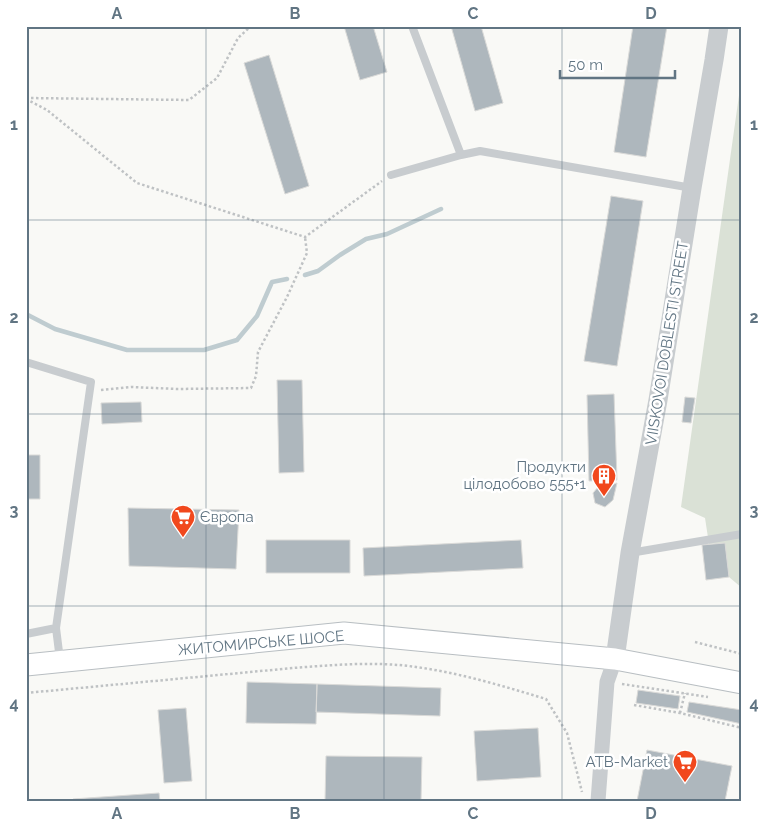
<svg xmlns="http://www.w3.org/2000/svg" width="768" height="827" font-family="Raleway,sans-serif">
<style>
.green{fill:#dae1d6}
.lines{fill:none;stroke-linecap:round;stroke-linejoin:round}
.stream{stroke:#bfccd0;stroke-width:4.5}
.building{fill:#aeb7bd;stroke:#dadad8}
.secondary-casing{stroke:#b8bec2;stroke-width:23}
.path{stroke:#bfc2c4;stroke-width:2.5;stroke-dasharray:2.5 2.5;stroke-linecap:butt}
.service{stroke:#c8cccf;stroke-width:8}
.minor{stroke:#c8cccf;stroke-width:15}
.tertiary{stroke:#c8cccf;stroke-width:19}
.secondary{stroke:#fff;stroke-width:21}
.grid{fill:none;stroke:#617583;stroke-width:1;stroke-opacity:0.55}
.labels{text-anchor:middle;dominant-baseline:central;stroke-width:5;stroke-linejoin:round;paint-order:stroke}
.street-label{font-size:15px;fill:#617583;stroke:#fff}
.poi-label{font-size:15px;fill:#617583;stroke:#fff;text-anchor:end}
.neatline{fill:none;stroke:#617583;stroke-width:2}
.grid-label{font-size:16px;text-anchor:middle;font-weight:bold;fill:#617583}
</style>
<rect width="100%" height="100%" fill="#f9f9f6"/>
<path class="green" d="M742,74V588L729,577L725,543L709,544L705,518L681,507Z"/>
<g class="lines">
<path class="stream" d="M305,275L318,271L340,255L366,239L387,234L441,209
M26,314L55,329L127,350H204L237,340L257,316L272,282L287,279"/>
</g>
<path class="building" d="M344,26H373L387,72L360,80Z
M451,26H481L503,103L475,111Z
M633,26H667L646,157L614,152Z
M269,55L309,186L285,194L244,63Z
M611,196L643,201L617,366L584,361Z
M277,380H302L304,472L279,473Z
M614,394L617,480L589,481L587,395Z
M685,397L695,398L691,423L682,422Z
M141,402L142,422L102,424L101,403Z
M26,455H40V499H26Z
M617,483L613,500L605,507L595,503L593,493L599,486L603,487Z
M128,508L239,510L236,569L129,566Z
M266,540H350V573H266Z
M521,540L523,568L364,576L363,548Z
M725,543L729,577L706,580L702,545Z
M247,682L317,684L316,724L246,723Z
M317,684L441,688L440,716L316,712Z
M638,690L680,696L678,709L636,703Z
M689,702L742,710V724L687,712Z
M186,708L192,781L164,783L158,710Z
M538,728L541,777L477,781L474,731Z
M647,750L732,766L725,801H637Z
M326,756L422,757L421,801H325Z
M159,793L160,801H73V799Z"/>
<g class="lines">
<defs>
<path id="secondary" d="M26,665L344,633L615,659L742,683"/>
</defs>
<use href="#secondary" class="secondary-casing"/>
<path class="path" d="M26,98L189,100L217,78L238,38L251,26
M26,99L47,110L137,183L305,237L382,181
M101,390L131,387L178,389L251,388L256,376L258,352L287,297L307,253L305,237
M695,642L742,654
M622,684L708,697
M26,693L293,668C333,665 376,661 416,667C460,673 503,686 546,699L567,733L582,792
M634,705L680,713L742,728
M680,713L685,693"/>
<path class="service" d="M412,26L461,155
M391,175L461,155L480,151L692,188
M26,362L91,382L56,628L60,660
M630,553L742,534
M26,634L56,628"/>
<path class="minor" d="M598,801L607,682L615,659"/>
<path class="tertiary" d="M615,659L630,553L658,400L692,188L714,60L719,26"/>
<use href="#secondary" class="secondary"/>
</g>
<path class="grid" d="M206,26V801M384,26V801M562,26V801M26,220H742M26,414H742M26,606H742"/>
<defs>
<symbol id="building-pin" viewBox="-11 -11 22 30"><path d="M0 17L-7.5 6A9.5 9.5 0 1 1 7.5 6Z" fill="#f1481d" stroke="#fff"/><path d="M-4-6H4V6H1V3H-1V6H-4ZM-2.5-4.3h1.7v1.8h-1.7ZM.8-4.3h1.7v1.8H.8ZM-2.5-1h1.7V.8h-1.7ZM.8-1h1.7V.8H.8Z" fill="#fff"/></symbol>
<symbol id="supermarket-pin" viewBox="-11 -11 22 30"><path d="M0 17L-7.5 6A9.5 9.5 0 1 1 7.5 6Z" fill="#f1481d" stroke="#fff"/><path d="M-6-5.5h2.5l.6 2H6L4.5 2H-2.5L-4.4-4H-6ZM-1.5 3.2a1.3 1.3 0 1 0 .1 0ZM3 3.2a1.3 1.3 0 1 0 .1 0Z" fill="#fff"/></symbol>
</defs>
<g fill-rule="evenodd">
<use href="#building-pin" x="590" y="462" width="28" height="38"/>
<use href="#supermarket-pin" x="169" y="503" width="28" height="38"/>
<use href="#supermarket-pin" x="671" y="748" width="28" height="38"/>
</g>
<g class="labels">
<g class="street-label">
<text transform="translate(667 343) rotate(-81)">VIISKOVOI DOBLESTI STREET</text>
<text transform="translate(261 643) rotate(-5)">ЖИТОМИРСЬКЕ ШОСЕ</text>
</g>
<g class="poi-label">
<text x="586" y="467">Продукти<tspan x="586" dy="17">цілодобово 555+1</tspan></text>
<text x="200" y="517" text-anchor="start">Європа</text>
<text x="668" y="762">ATB-Market</text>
</g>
</g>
<rect width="768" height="827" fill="none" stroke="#ffffff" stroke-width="55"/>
<path d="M560 70v8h115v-8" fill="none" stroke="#617583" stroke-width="2.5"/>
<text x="568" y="70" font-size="15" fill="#617583" stroke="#ffffff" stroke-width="4" paint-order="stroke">50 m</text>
<rect x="28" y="28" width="712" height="772" class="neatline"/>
<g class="grid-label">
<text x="117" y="19">A</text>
<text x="295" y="19">B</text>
<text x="473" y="19">C</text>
<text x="651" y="19">D</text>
<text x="14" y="130">1</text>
<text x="754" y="130">1</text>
<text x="14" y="323">2</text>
<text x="754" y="323">2</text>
<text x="14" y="516">3</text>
<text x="754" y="516">3</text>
<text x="14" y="709">4</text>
<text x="754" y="709">4</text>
<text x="117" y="819">A</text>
<text x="295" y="819">B</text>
<text x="473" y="819">C</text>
<text x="651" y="819">D</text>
</g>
</svg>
